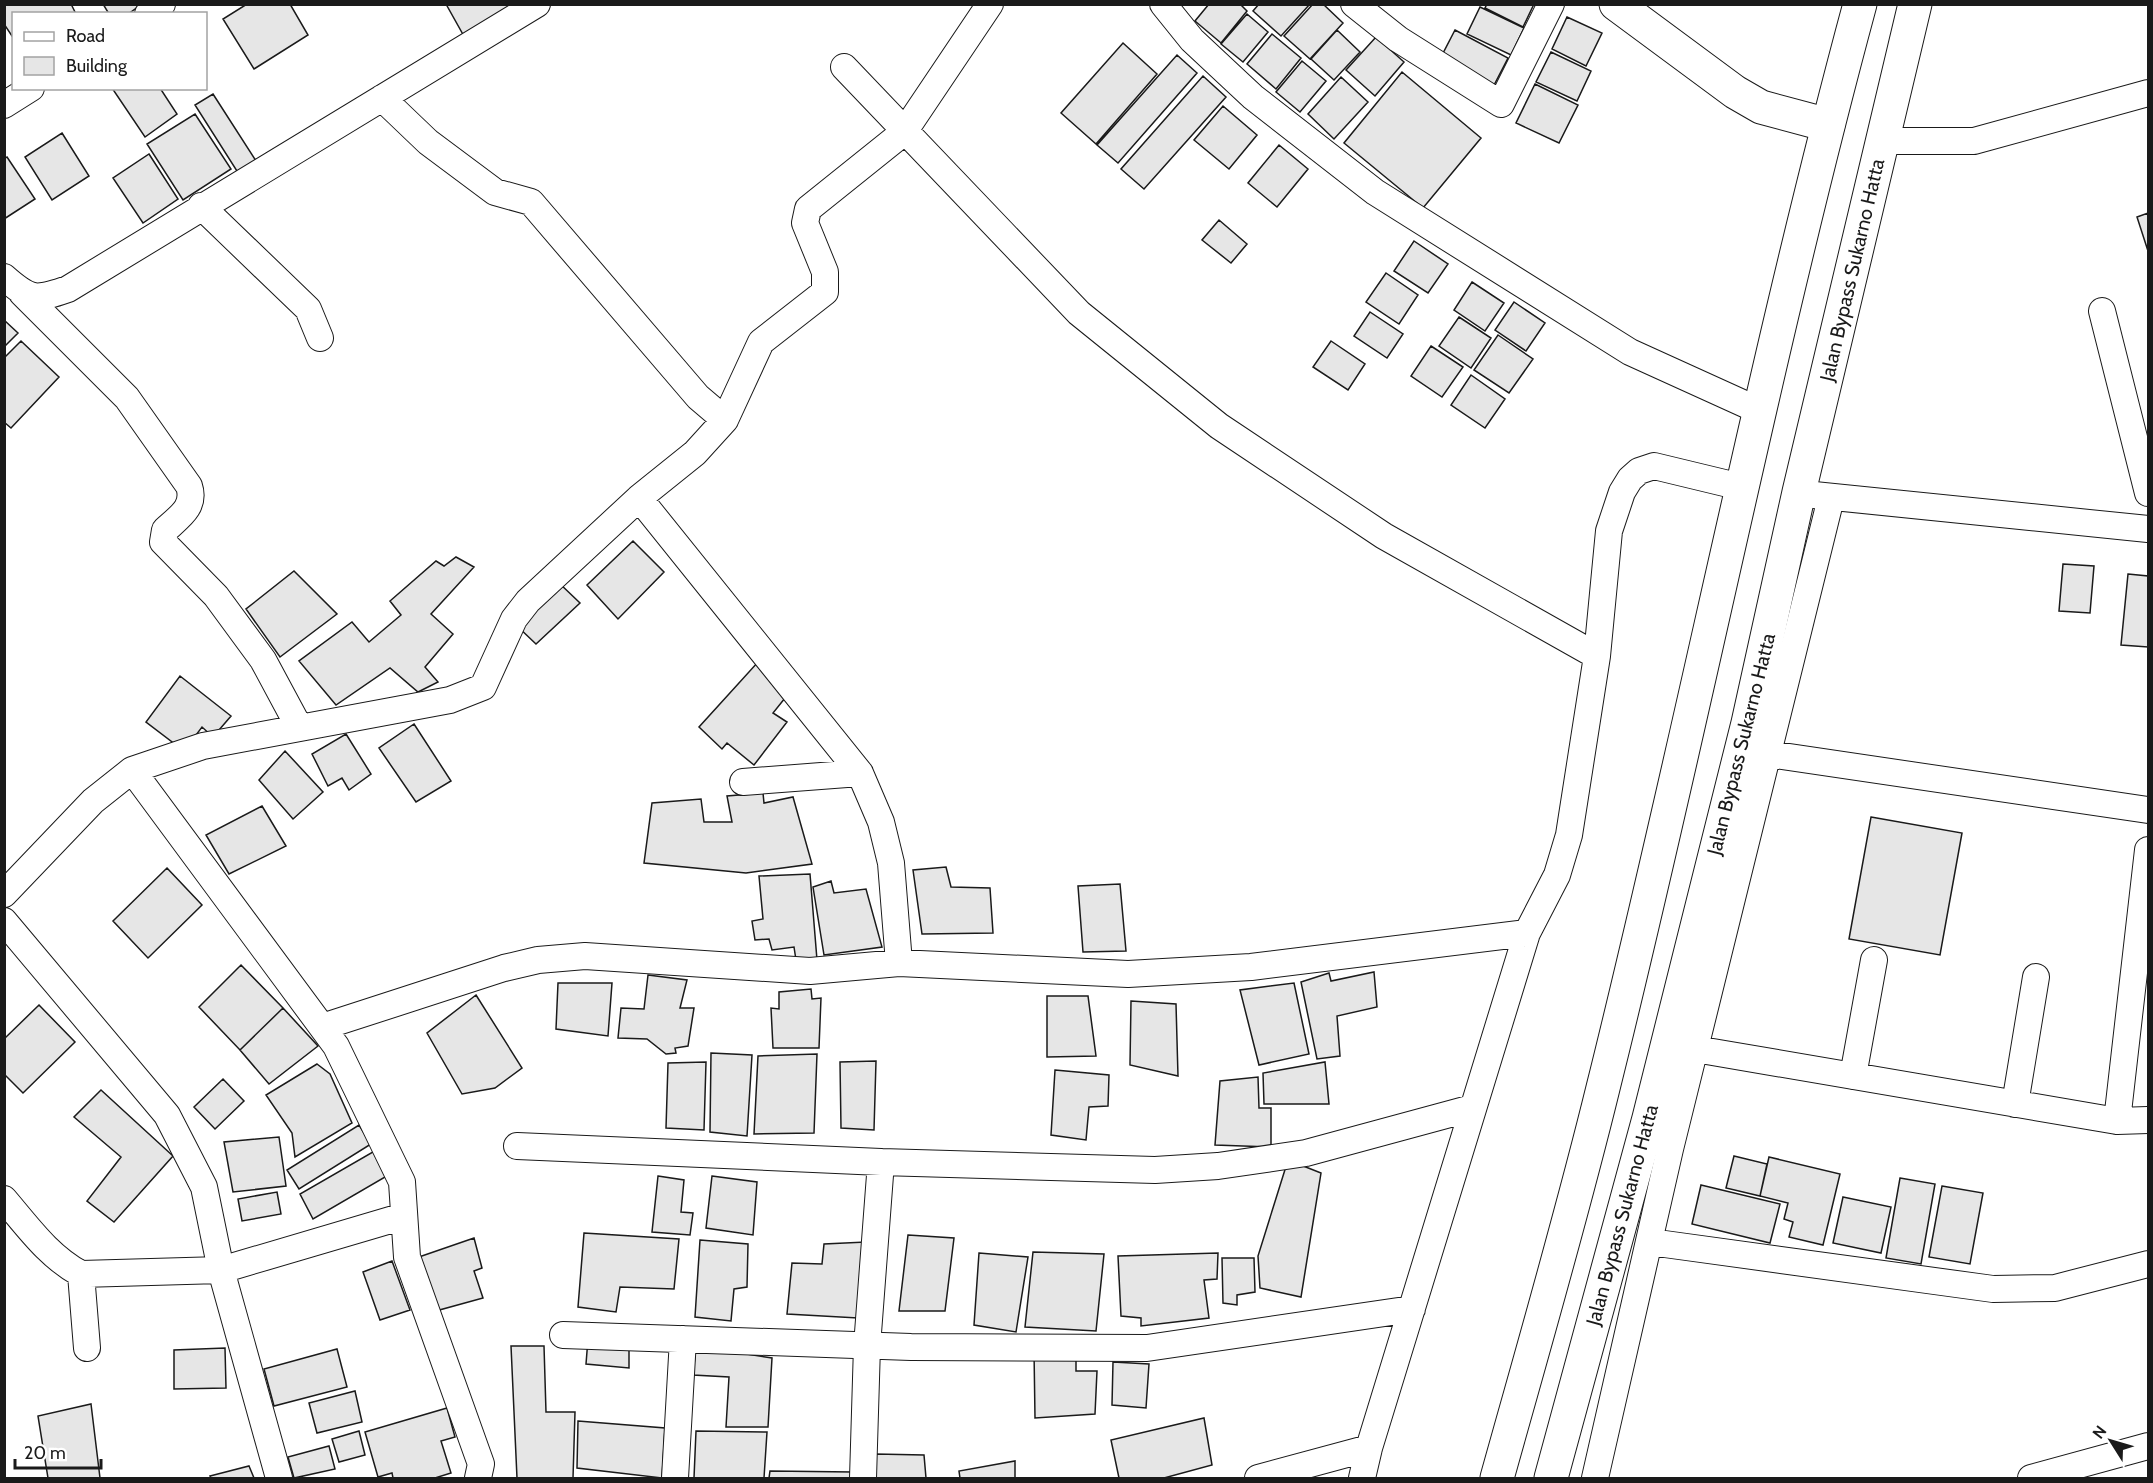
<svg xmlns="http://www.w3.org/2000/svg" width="2153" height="1483" font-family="Cabin,sans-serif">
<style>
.building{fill:#e6e6e6;stroke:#1a1a1a;stroke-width:1.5}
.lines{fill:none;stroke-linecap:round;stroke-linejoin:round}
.street-casing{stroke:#1a1a1a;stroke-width:28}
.secondary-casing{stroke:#1a1a1a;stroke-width:35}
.highway-casing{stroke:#1a1a1a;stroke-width:35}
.street{stroke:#fff;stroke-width:26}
.secondary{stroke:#fff;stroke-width:33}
.highway{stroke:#fff;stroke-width:33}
.labels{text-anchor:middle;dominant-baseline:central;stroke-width:4.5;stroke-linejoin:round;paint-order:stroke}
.street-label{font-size:20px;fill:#1a1a1a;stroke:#fff}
</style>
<rect width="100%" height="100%" fill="#fff"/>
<path class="building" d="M4,4H71L76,14H14V39L4,24Z
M103,4H142L128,14H109Z
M247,4H290L308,35L254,69L223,19Z
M446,4H522L465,38Z
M1209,4H1240L1247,11L1221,43L1195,21Z
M1259,4H1310L1281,36L1253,11Z
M1313,4H1323L1343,23L1310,59L1284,36Z
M1487,4H1534L1523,27L1485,8Z
M1480,7L1524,28L1511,55L1467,34Z
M1247,14L1268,32L1243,62L1221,44Z
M1567,17L1602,33L1586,66L1552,49Z
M1337,30L1360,52L1334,80L1311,59Z
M1455,30L1508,58L1492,89L1439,61Z
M1272,34L1301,58L1276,89L1247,64Z
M1376,37L1404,62L1375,96L1346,70Z
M1123,43L1157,74L1096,144L1061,113Z
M1551,52L1591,71L1577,101L1536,82Z
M1177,55L1197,73L1118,163L1097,145Z
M1302,61L1326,81L1300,112L1276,92Z
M1402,72L1481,138L1423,208L1344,143Z
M1203,76L1226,97L1144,189L1121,169Z
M1341,77L1368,102L1334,139L1308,114Z
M1535,84L1578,105L1559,143L1516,123Z
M112,88H160L177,114L145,137Z
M213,94L260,167L242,179L195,105Z
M1223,106L1257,135L1229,169L1194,140Z
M195,114L231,169L183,200L147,144Z
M62,133L89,176L52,200L25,157Z
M1279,145L1308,169L1277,207L1248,183Z
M149,154L178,199L143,223L113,178Z
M7,157L35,199L4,219V159Z
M2148,213V251L2137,217Z
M1219,220L1247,244L1231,263L1202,240Z
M1414,241L1448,264L1428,293L1394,271Z
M1386,273L1418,295L1399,324L1366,302Z
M1472,282L1504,303L1485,331L1454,310Z
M1514,302L1545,323L1526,351L1495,330Z
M1370,312L1403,334L1387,358L1354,336Z
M1459,317L1491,338L1471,368L1439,346Z
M4,320L18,333L4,347Z
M1498,335L1533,359L1509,393L1474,370Z
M21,341L59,377L11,428L4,422V358Z
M1331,341L1365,364L1348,390L1313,367Z
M1431,346L1463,367L1442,397L1411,376Z
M1471,375L1505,399L1485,428L1451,405Z
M633,541L664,572L618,619L587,585Z
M456,557L474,567L431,614L453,634L425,667L438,682L418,692L390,668L336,705L299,661L352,622L369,642L401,615L390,601L436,561L444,566Z
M2063,564L2094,566L2090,613L2059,611Z
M294,571L337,614L280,657L246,609Z
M2128,574L2148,576V647L2121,645Z
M558,582L580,603L536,644L516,625Z
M758,662L789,693L773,713L787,722L754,765L727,743L722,749L699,727Z
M180,676L231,716L213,737L202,727L184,751L146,722Z
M414,724L451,781L416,802L379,748Z
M346,734L371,774L349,790L342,778L328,786L312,754Z
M285,751L323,792L293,819L259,780Z
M763,793L764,803L793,797L812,864L746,873L644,863L652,803L701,799L704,822H732L727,796Z
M262,806L286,846L229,874L206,835Z
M1871,817L1962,833L1940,955L1849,939Z
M946,867L951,887L990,888L993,933L922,934L913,870Z
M167,868L202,905L148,958L113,921Z
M810,874L817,960H796L794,947L772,950L769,939L755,940L752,921L763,919L759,876Z
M831,881L834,893L866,889L882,947L824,955L813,887Z
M1120,884L1126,951L1083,952L1078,886Z
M241,965L283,1008L240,1050L199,1007Z
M1374,972L1377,1007L1337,1016L1340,1056L1317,1059L1301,982L1329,973L1331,981Z
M648,975L687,980L680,1008H694L688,1046L675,1048L676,1053L666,1054L647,1039L618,1038L621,1008L644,1009Z
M558,983H612L608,1036L556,1029Z
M1294,983L1309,1054L1259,1065L1240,990Z
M811,989L812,999L821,998L819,1048H773L771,1008L779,1009V992Z
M476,995L522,1068L495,1088L462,1094L427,1033Z
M1047,996H1088L1096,1056L1047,1057Z
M1131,1001L1176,1004L1178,1076L1130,1065Z
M39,1005L75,1042L23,1093L4,1074V1039Z
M283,1008L318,1046L269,1084L240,1050Z
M711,1053L752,1055L747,1136L710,1132Z
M817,1054L814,1133L754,1134L758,1056Z
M876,1061L874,1130L841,1128L840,1062Z
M706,1062L704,1130L666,1128L668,1063Z
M1325,1062L1329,1104H1264L1263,1073Z
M317,1064L330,1074L352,1123L295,1157L292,1133L266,1095Z
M1055,1070L1109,1075L1108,1106L1089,1107L1086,1140L1051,1135Z
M1258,1077L1259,1108H1271V1147L1215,1145L1220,1081Z
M223,1079L244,1101L215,1129L194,1107Z
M101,1090L173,1156L114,1222L87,1201L121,1157L74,1117Z
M359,1125L371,1144L299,1189L287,1170Z
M279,1137L286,1186L233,1192L224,1142Z
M378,1149L392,1173L313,1219L300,1194Z
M1734,1156L1767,1164L1760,1196L1726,1188Z
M1769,1157L1840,1174L1823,1245L1789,1237L1793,1222L1784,1219L1788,1203L1760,1196Z
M1288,1160L1321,1173L1301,1297L1260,1288L1258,1256Z
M658,1176L684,1180L681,1212L693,1213L690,1235L652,1232Z
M712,1176L757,1182L753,1235L706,1228Z
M1900,1178L1935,1184L1921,1264L1886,1258Z
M1701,1185L1780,1204L1770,1243L1692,1224Z
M1942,1186L1983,1193L1970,1264L1929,1257Z
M277,1192L281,1214L242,1221L238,1199Z
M1843,1197L1891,1207L1881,1253L1833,1243Z
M584,1233L679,1239L674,1289L620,1287L616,1312L578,1307Z
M908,1235L954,1238L945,1311H899Z
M474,1238L482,1268L474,1271L483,1298L432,1312L416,1258Z
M700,1240L748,1244L747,1287L734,1289L731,1321L695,1317Z
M866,1242L858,1318L787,1314L792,1263L822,1264L824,1244Z
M1033,1252L1104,1254L1096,1331L1025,1327Z
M979,1253L1028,1257L1016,1332L974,1325Z
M1218,1253L1217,1279L1204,1280L1209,1318L1141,1326V1318L1121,1316L1118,1256Z
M1222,1258H1254L1255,1292L1237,1295V1305L1223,1303Z
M392,1261L410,1310L380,1320L363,1272Z
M588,1339L629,1340V1368L586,1364Z
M511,1346H544L546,1412H575L573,1478H517Z
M696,1346L772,1358L768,1427H726L729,1377L693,1375Z
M225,1348L226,1388L174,1389V1350Z
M337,1349L347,1387L274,1406L264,1369Z
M1034,1350H1076V1371H1097L1095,1414L1035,1418Z
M1113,1362L1149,1364L1146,1408L1112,1405Z
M355,1391L362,1422L317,1433L309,1403Z
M91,1404L100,1478H48L38,1416Z
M447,1408L455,1437L441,1441L451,1473L435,1478H393L392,1473L378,1477L365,1432Z
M1204,1418L1212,1465L1164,1478H1119L1111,1440Z
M578,1421L665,1428L662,1478L577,1468Z
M359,1431L365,1455L339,1462L332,1439Z
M696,1431L767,1432L764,1478H694Z
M329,1446L335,1469L294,1478L288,1457Z
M875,1454L924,1455L926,1478H875Z
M1015,1461V1478H960L959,1471Z
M249,1466L254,1478H211L210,1476Z
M770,1471L853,1472V1478H769Z"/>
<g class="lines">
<defs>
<path id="street" d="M1163,4L1192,40L1253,97L1375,192L1630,352L1760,411
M1354,4L1398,39L1501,104L1551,4
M148,14L162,4
M844,67L1079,313L1219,426L1384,536L1597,656
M382,98L428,142L495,192L531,202L698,397L725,420
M4,105L31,88
M1883,141H1974L2148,93
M201,206L308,309L320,338
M4,277C31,301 36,300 68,289L537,4
M22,293L127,398L189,486C196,507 179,517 165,530L163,542L216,596L263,660L299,727
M2102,311L2148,493
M1814,495L2148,529
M639,498L860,773L881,822L891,863L899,963
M1768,754L2148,810
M132,770L336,1046L402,1182L407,1257L481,1464L478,1478
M743,782L860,773
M4,894L93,801L132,770L203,746L450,700L483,687L514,619L528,601L639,498L695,453L725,420L761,342L825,292V272L805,223L808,209L904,132L990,4
M4,921L167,1115L204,1187L221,1270L279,1478
M322,1027L504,968L538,960L585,956L810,971L899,963L1128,974L1251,967L1527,933
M1695,1049L2117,1121L2148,1120
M1853,1076L1874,960
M2015,1104L2036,977
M2117,1121L2148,850
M517,1146L881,1162L1155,1170L1218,1166L1306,1153L1472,1108
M4,1199C28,1227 48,1256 81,1274L221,1270L404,1216
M1650,1242L1993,1289L2055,1288L2148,1264
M81,1274L87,1348
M563,1335L911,1347L1147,1348L1412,1309
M675,1478L683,1339
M863,1478L867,1346L881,1162
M1258,1478L1369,1448
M1362,1478L1369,1448L1527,933L1557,875L1569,835L1597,656L1609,531L1622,492L1630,479L1639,471L1654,466L1741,487
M1595,1478L1670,1149L1831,498
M2031,1478L2148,1446"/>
<path id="secondary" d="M1616,4L1735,92L1761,107L1828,125"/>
<path id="highway" d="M1497,1478C1533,1349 1571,1219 1603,1088C1693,728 1763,363 1860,4
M1551,1478L1649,1118L1748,723L1799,492L1915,4"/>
</defs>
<use href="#street" class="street-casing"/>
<use href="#secondary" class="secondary-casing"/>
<use href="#highway" class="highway-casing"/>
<use href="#street" class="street"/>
<use href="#secondary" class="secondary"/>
<use href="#highway" class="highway"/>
</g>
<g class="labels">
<g class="street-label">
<text transform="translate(1852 270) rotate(-77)">Jalan Bypass Sukarno Hatta</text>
<text transform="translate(1741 744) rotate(-76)">Jalan Bypass Sukarno Hatta</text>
<text transform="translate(1622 1215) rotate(-75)">Jalan Bypass Sukarno Hatta</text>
</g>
</g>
<rect width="2153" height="1483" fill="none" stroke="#1a1a1a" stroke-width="12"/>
<rect x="12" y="12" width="195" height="78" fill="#ffffff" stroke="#a3a3a3" stroke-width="1.5"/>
<rect x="24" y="32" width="30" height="9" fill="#ffffff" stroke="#a3a3a3" stroke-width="1.5"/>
<text x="66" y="42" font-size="18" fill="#1a1a1a">Road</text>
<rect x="24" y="57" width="30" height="18" fill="#e6e6e6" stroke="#a3a3a3" stroke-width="1.5"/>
<text x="66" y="72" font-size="18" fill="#1a1a1a">Building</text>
<g transform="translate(2111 1441) rotate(307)" stroke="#ffffff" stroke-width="4.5" paint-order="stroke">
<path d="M0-4.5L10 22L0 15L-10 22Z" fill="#1a1a1a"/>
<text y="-9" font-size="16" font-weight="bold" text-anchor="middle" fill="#1a1a1a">N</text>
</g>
<path d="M15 1459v9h86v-9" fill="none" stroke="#1a1a1a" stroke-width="3"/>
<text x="24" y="1459" font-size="18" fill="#1a1a1a" stroke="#ffffff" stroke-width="4.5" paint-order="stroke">20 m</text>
</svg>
